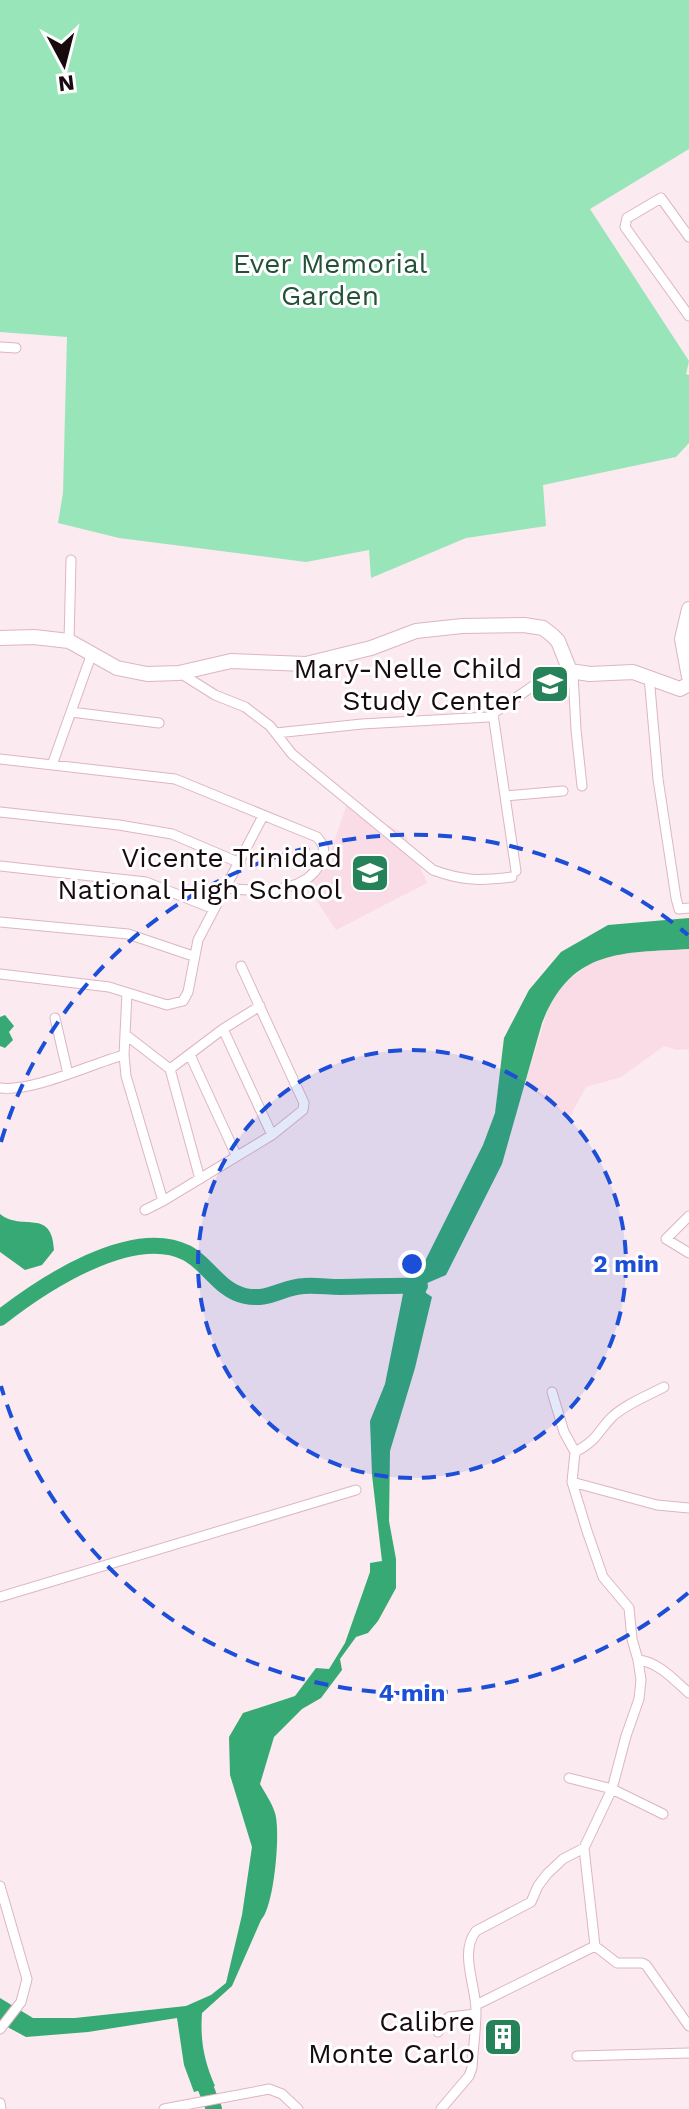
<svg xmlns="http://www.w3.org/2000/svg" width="689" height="2109" font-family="'Work Sans',sans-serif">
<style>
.built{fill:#fadce6}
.green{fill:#98e5ba}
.water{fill:#36a974}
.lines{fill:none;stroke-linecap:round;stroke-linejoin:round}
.river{stroke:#36a974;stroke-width:16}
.street-casing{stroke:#ddb5c3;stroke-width:11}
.secondary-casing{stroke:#ddb5c3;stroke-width:16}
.street{stroke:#fff;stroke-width:9}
.secondary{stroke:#fff;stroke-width:14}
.ring{fill:none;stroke:#1d4ed8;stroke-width:4;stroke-dasharray:14 10}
.labels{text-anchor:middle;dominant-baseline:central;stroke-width:6;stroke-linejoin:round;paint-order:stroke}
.park-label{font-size:28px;fill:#24513a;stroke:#fff}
.poi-label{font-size:28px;fill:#180b10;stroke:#fff;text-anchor:end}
.centre{fill:#1d4ed8;stroke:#fff;stroke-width:4}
.ring-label{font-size:24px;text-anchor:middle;font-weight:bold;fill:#1d4ed8;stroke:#fff;stroke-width:6;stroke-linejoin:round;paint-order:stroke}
</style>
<rect width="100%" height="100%" fill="#fbeaef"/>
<path class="built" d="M347,804L405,834L427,883L336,930L307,886L327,863Z
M689,949V1049L677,1050L664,1046L621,1077L586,1087L569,1118L525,1084L550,1002L566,982L590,963L619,953Z"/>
<path class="green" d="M0,0H689V149L590,209L689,361L686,374L689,375V443L676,457L543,485L546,526L466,538L371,578L369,550L306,562L119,538L58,523L63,493L67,337L0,332Z"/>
<path class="water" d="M689,918V949C620,953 571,949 542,1023L502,1164L446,1275L425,1284L426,1293L432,1297L415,1368L390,1451L389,1521L396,1559V1588L378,1621L368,1633L356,1637L340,1659L342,1670L321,1698L302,1709L274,1737L260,1784C265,1793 272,1803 275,1813C281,1831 274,1908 261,1920L232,1986L202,2013C200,2040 204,2061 215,2086L194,2092L184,2065L177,2018L88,2032L26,2037L0,2023V1998L33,2018H75L186,2006L211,1995L226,1983L242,1915L252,1847L230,1775L229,1737L243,1713L295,1696L316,1668L329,1669L345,1643L370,1572V1563L382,1561L372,1475L370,1421L385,1384L404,1289L423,1265L483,1145L495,1113L504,1038L529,990L561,952L608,925Z
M5,1015L14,1026L9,1032L13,1040L5,1048L0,1046V1017Z
M0,1214C22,1232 52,1207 54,1250L42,1265L25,1270L0,1252Z"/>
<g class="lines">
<path class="river" d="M0,1318C42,1285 132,1225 187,1253C208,1264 220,1291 245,1296C270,1301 282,1287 304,1286C316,1285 328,1287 340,1287C367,1287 393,1285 420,1286
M199,2071L214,2109"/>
<defs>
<path id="street" d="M689,237L661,198L627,218L625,227L689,316
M0,347L16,348
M69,641L71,560
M180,673L215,695L245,707L270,726L292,754L433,870C463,881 480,881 512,877
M573,673L576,730L582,786
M649,676L658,779L676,898L679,909L689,908
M71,712L159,723
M493,714L516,871
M276,733L362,724L488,717L536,684L570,671
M0,759L175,779L317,837C324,845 325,849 322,859C309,895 257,892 227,888
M52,765L92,653
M505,796L563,791
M0,812L119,825L172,834L240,863
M0,866L146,882L214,909
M0,922L128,934L193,956
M0,974L109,987L167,1005L183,1001L188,992L198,940L263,816
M127,993L124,1055L126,1076L163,1201
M55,1018L68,1074
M223,1029L272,1135
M126,1035L170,1069L223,1029L260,1006
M190,1055L236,1155
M170,1069L200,1179
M0,1088C34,1092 90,1064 124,1055
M145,1210L163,1201L272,1135L303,1110L304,1103L241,966
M689,1216L666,1239L689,1253
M552,1392L564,1432L575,1452L572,1482L587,1531L603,1577L629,1608L632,1639L638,1660
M575,1452C599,1439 596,1433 612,1417C626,1404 647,1396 664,1387
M572,1482L657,1505L689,1508
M0,1597L356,1490
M569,1778L612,1789L663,1814
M0,1886L27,1979L21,2002L0,2029
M595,1946L617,1963H642L646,1965L689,2026
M476,2005L595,1946L584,1848L612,1789L626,1736L639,1699L641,1680L638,1660C659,1662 674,1680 689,1693
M438,2032L449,2017L476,2014
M577,2056L689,2053
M0,2103L1,2109
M164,2109L269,2089L282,2094L298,2109
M441,2109L469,2076L472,2068C473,2049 476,2030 476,2011C476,1985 459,1953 476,1931L531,1902L538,1886L547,1874L563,1859L584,1848"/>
<path id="secondary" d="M689,609L682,639L689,677
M0,638L34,637L69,641L117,668L147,674L179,673L231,661L306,664L371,648L416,631L462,626L524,625L543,628L552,635L558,641L570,671L590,674L633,672L680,689L689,684"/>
</defs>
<use href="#street" class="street-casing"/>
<use href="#secondary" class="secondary-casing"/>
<use href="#street" class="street"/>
<use href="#secondary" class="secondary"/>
</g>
<circle cx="412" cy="1264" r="214" fill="#1d4ed8" fill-opacity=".12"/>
<g class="ring">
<circle cx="412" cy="1264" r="214"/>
<path d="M688 1593A429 429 0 0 1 1 1386M1 1142A429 429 0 0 1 688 935"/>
</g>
<defs>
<symbol id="school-square" viewBox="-11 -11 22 22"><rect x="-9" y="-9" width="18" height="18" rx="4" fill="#268259" stroke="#fff"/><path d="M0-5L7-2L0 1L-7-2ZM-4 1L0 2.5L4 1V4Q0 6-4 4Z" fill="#fff"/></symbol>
<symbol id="building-square" viewBox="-11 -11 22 22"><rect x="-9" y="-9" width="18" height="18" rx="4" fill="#268259" stroke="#fff"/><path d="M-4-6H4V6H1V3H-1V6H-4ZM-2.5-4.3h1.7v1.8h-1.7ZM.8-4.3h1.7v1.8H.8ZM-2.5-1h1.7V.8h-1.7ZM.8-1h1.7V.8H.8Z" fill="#fff"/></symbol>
</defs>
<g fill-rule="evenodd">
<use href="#school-square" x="528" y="662" width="44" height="44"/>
<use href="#school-square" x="348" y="851" width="44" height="44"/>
<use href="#building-square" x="481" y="2015" width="44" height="44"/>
</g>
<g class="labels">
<g class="park-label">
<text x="330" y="263">Ever Memorial<tspan x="330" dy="32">Garden</tspan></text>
</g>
<g class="poi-label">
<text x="522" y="668">Mary-Nelle Child<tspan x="522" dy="32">Study Center</tspan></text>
<text x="342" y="857">Vicente Trinidad<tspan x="342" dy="32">National High School</tspan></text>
<text x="475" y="2021">Calibre<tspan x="475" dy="32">Monte Carlo</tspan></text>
</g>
</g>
<circle cx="412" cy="1264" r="12" class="centre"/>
<g class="ring-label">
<text x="626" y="1272">2 min</text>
<text x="412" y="1701">4 min</text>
</g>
<g transform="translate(64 64) rotate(173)" stroke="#ffffff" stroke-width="6" paint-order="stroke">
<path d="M0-6L14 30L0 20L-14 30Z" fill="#180b10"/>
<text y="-12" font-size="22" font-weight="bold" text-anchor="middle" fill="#180b10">N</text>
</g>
</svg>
